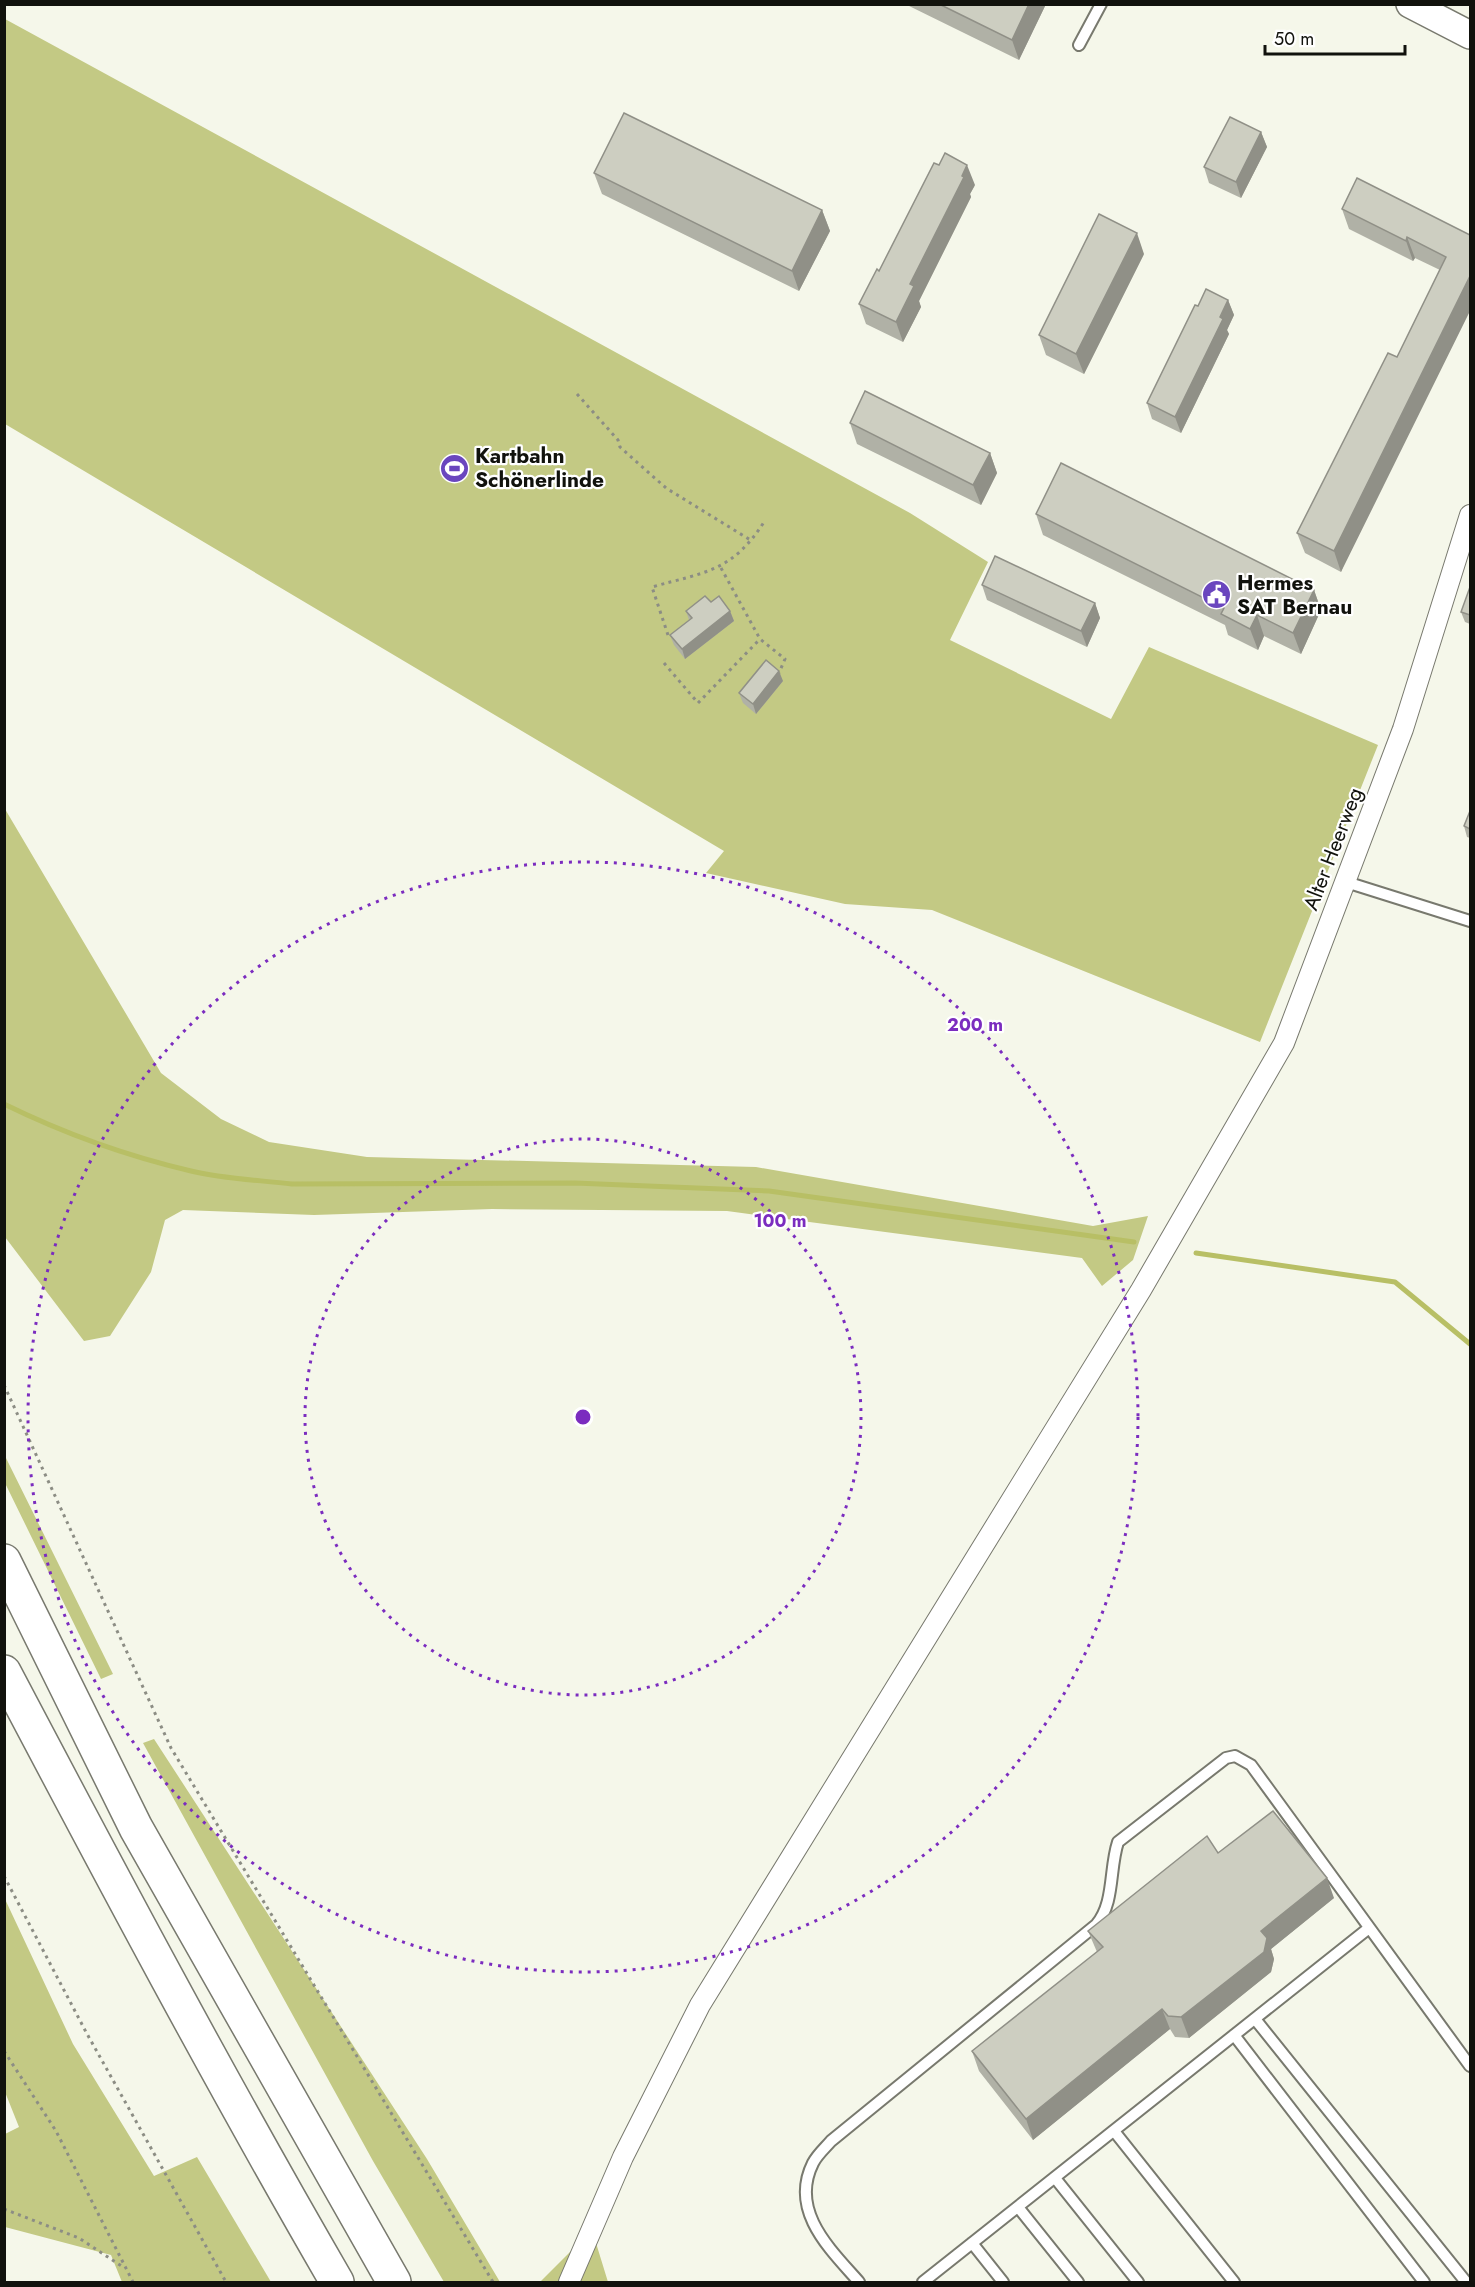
<svg xmlns="http://www.w3.org/2000/svg" width="1475" height="2287" font-family="Jost,sans-serif">
<style>
.green{fill:#c3c984}
.lines{fill:none;stroke-linecap:round;stroke-linejoin:round}
.stream{stroke:#b8bf65;stroke-width:5}
.lane-casing{stroke:#78796e;stroke-width:14}
.street-casing{stroke:#78796e;stroke-width:22}
.secondary-casing{stroke:#78796e;stroke-width:30}
.highway-casing{stroke:#78796e;stroke-width:36}
.path{stroke:#8c8d84;stroke-width:3;stroke-dasharray:3 4.5;stroke-linecap:butt}
.lane{stroke:#fff;stroke-width:10}
.street{stroke:#fff;stroke-width:20}
.secondary{stroke:#fff;stroke-width:27}
.highway{stroke:#fff;stroke-width:33}
.wall{fill:#b0b1a6}
.shaded-wall{fill:#909087}
.building{fill:#cdcec1;stroke:#909087;stroke-width:1.5}
.ring{fill:none;stroke:#7b2cbf;stroke-width:3;stroke-dasharray:3 6}
.labels{text-anchor:middle;dominant-baseline:central;stroke-width:4.5;stroke-linejoin:round;paint-order:stroke}
.poi-label{font-size:21px;font-weight:bold;fill:#11120d;stroke:#fff;text-anchor:start}
.street-label{font-size:21px;fill:#11120d;stroke:#fff}
.centre{fill:#7b2cbf;stroke:#fff;stroke-width:3}
.ring-label{font-size:18px;text-anchor:middle;font-weight:bold;fill:#7b2cbf;stroke:#fff;stroke-width:4.5;stroke-linejoin:round;paint-order:stroke}
</style>
<rect width="100%" height="100%" fill="#f5f7ea"/>
<path class="green" d="M5,19L910,513L988,562L950,640L1111,719L1149,647L1378,745L1260,1042L932,910L845,904L706,873L724,851L5,424Z
M5,809L161,1073L221,1119L269,1142L367,1157L756,1167L1093,1226L1148,1216L1133,1260L1102,1286L1082,1258L727,1211L492,1209L314,1215L183,1210L165,1220L151,1272L110,1336L84,1341L5,1237Z
M5,1456L113,1674L101,1679L5,1483Z
M154,1739L427,2159L500,2282H444L373,2161L143,1743Z
M4,1897L73,2044L154,2176L197,2157L271,2282H122L111,2255L5,2227V2134L19,2127L5,2092Z
M592,2230L608,2282H540Z"/>
<g class="lines">
<path class="stream" d="M4,1104C63,1133 127,1156 191,1171C223,1179 259,1180 292,1184L575,1183L769,1191L1134,1242
M1196,1253L1395,1282L1470,1344"/>
<defs>
<path id="lane" d="M1079,45L1101,4
M1346,882L1470,921
M1255,2019L1466,2282
M1234,2035L1424,2282
M1114,2131L1234,2282
M1055,2178L1138,2282
M1018,2207L1078,2282
M972,2243L1003,2282
M859,2282C830,2249 789,2211 813,2163C817,2155 825,2148 831,2141L1096,1925C1115,1903 1109,1869 1118,1842L1226,1758L1235,1756L1251,1765L1470,2066
M923,2282L1369,1928"/>
<path id="street" d="M569,2282L623,2157L700,2005L1141,1290L1284,1043L1403,729L1470,515"/>
<path id="secondary" d="M1410,4L1470,35"/>
<path id="highway" d="M4,1561L136,1828L394,2282
M4,1672C112,1877 221,2082 337,2282"/>
</defs>
<use href="#lane" class="lane-casing"/>
<use href="#street" class="street-casing"/>
<use href="#secondary" class="secondary-casing"/>
<use href="#highway" class="highway-casing"/>
<path class="path" d="M577,394L618,440L620,447L666,488L752,541
M721,568L760,639L785,659L779,673
M668,635L652,587C705,572 732,572 764,522
M664,663L698,703L760,639
M4,1385L171,1748L493,2282
M4,1876L86,2032L226,2282
M4,2051L56,2131L133,2282
M4,2209L79,2238L123,2267"/>
<use href="#lane" class="lane"/>
<use href="#street" class="street"/>
<use href="#secondary" class="secondary"/>
<use href="#highway" class="highway"/>
</g>
<path class="wall" d="M905,4H1046L1019,60Z
M1261,132L1267,147L1241,198L1209,183L1204,167Z
M594,173L822,210L830,231L799,291L602,194Z
M975,185L970,194L971,197L919,301L921,307L903,342L866,324L859,304L879,271Z
M1342,209L1470,235L1341,572L1305,553L1297,533L1397,357L1440,270L1415,258L1413,261L1349,229Z
M1144,254L1084,374L1046,355L1039,335Z
M1228,300L1234,315L1227,330L1229,334L1181,433L1152,419L1147,403L1198,306Z
M850,423L990,453L997,473L981,505L857,444Z
M1036,514L1314,590L1321,610L1301,654L1264,636L1258,650L1228,635L1225,625L1043,535Z
M982,585L1095,603L1100,618L1087,647L987,600Z
M1470,587V624L1465,622L1461,612Z
M686,611H730L734,621L685,659L674,645L670,635L689,620Z
M783,681L756,714L743,703L739,693Z
M1470,811V838L1467,837L1464,826Z
M1218,1853L1334,1898L1271,1949L1274,1959L1271,1972L1189,2038L1175,2037L1170,2029L1033,2140L979,2071L972,2051L1097,1952L1088,1931Z"/>
<path class="shaded-wall" d="M1029,4H1046L1019,60L1012,40Z
M1261,132L1267,147L1241,198L1236,182Z
M967,165L975,185L970,194L971,197L919,301L921,307L903,342L896,322L910,284Z
M822,210L830,231L799,291L792,271Z
M1137,233L1144,254L1084,374L1076,354Z
M1407,237L1415,258L1413,261L1406,241Z
M1470,276V311L1341,572L1334,551Z
M1228,300L1234,315L1227,330L1229,334L1181,433L1175,417Z
M990,453L997,473L981,505L973,485Z
M1314,590L1321,610L1301,654L1293,633Z
M1095,603L1100,618L1087,647L1081,631Z
M730,611L734,621L685,659L682,649Z
M1257,615L1264,636L1258,650L1250,629Z
M779,671L783,681L756,714L753,704Z
M1327,1878L1334,1898L1271,1949L1274,1959L1271,1972L1189,2038L1181,2017L1261,1931Z
M1162,2009L1170,2029L1033,2140L1026,2119Z"/>
<path class="building" d="M939,4H1029L1012,40Z
M624,113L822,210L792,271L594,173Z
M1230,117L1261,132L1236,182L1204,167Z
M945,153L967,165L962,176L964,177L910,284L914,286L896,322L859,304L877,269L879,271L934,163L939,165Z
M1357,178L1470,235V276L1334,551L1297,533L1388,353L1397,357L1446,257L1407,237L1406,241L1342,209Z
M1099,214L1137,233L1076,354L1039,335Z
M1206,289L1228,300L1220,317L1223,319L1175,417L1147,403L1195,305L1198,306Z
M865,391L990,453L973,485L850,423Z
M1061,463L1314,590L1293,633L1257,615L1250,629L1221,614L1224,608L1036,514Z
M995,556L1095,603L1081,631L982,585Z
M1470,587V615L1461,612Z
M705,596L711,602L719,596L730,611L682,649L670,635L692,618L686,611Z
M766,660L779,671L753,704L739,693Z
M1470,811V829L1464,826Z
M1273,1811L1327,1878L1261,1931L1267,1938L1264,1952L1181,2017L1168,2016L1162,2009L1026,2119L972,2051L1103,1947L1088,1931L1207,1836L1218,1853Z"/>
<g class="ring">
<circle cx="583" cy="1417" r="278"/>
<circle cx="583" cy="1417" r="555"/>
</g>
<defs>
<symbol id="stadium-disc" viewBox="-11 -11 22 22"><circle r="9.5" fill="#6a46be" stroke="#fff"/><path d="M0-5a6.5 5 0 1 0 0 10a6.5 5 0 1 0 0-10ZM-3.5-1.8h7v3.6h-7Z" fill="#fff"/></symbol>
<symbol id="civic-disc" viewBox="-11 -11 22 22"><circle r="9.5" fill="#6a46be" stroke="#fff"/><path d="M-.6-6.5H3V-4.5H.6V-3L4-1V1h2V6H-6V1h2V-1L-.6-3ZM-1.2 2.5V6h2.4V2.5Z" fill="#fff"/></symbol>
</defs>
<g fill-rule="evenodd">
<use href="#stadium-disc" x="438" y="452" width="33" height="33"/>
<use href="#civic-disc" x="1200" y="578" width="33" height="33"/>
</g>
<g class="labels">
<g class="poi-label">
<text x="475" y="456">Kartbahn<tspan x="475" dy="24">Schönerlinde</tspan></text>
<text x="1237" y="583">Hermes<tspan x="1237" dy="24">SAT Bernau</tspan></text>
</g>
<g class="street-label">
<text transform="translate(1333 849) rotate(-69)">Alter Heerweg</text>
</g>
</g>
<circle cx="583" cy="1417" r="9" class="centre"/>
<g class="ring-label">
<text x="975" y="1031">200 m</text>
<text x="780" y="1227">100 m</text>
</g>
<rect width="1475" height="2287" fill="none" stroke="#11120d" stroke-width="12"/>
<path d="M1265 45v9h140v-9" fill="none" stroke="#11120d" stroke-width="3"/>
<text x="1274" y="45" font-size="18" fill="#11120d" stroke="#ffffff" stroke-width="4.5" paint-order="stroke">50 m</text>
</svg>
